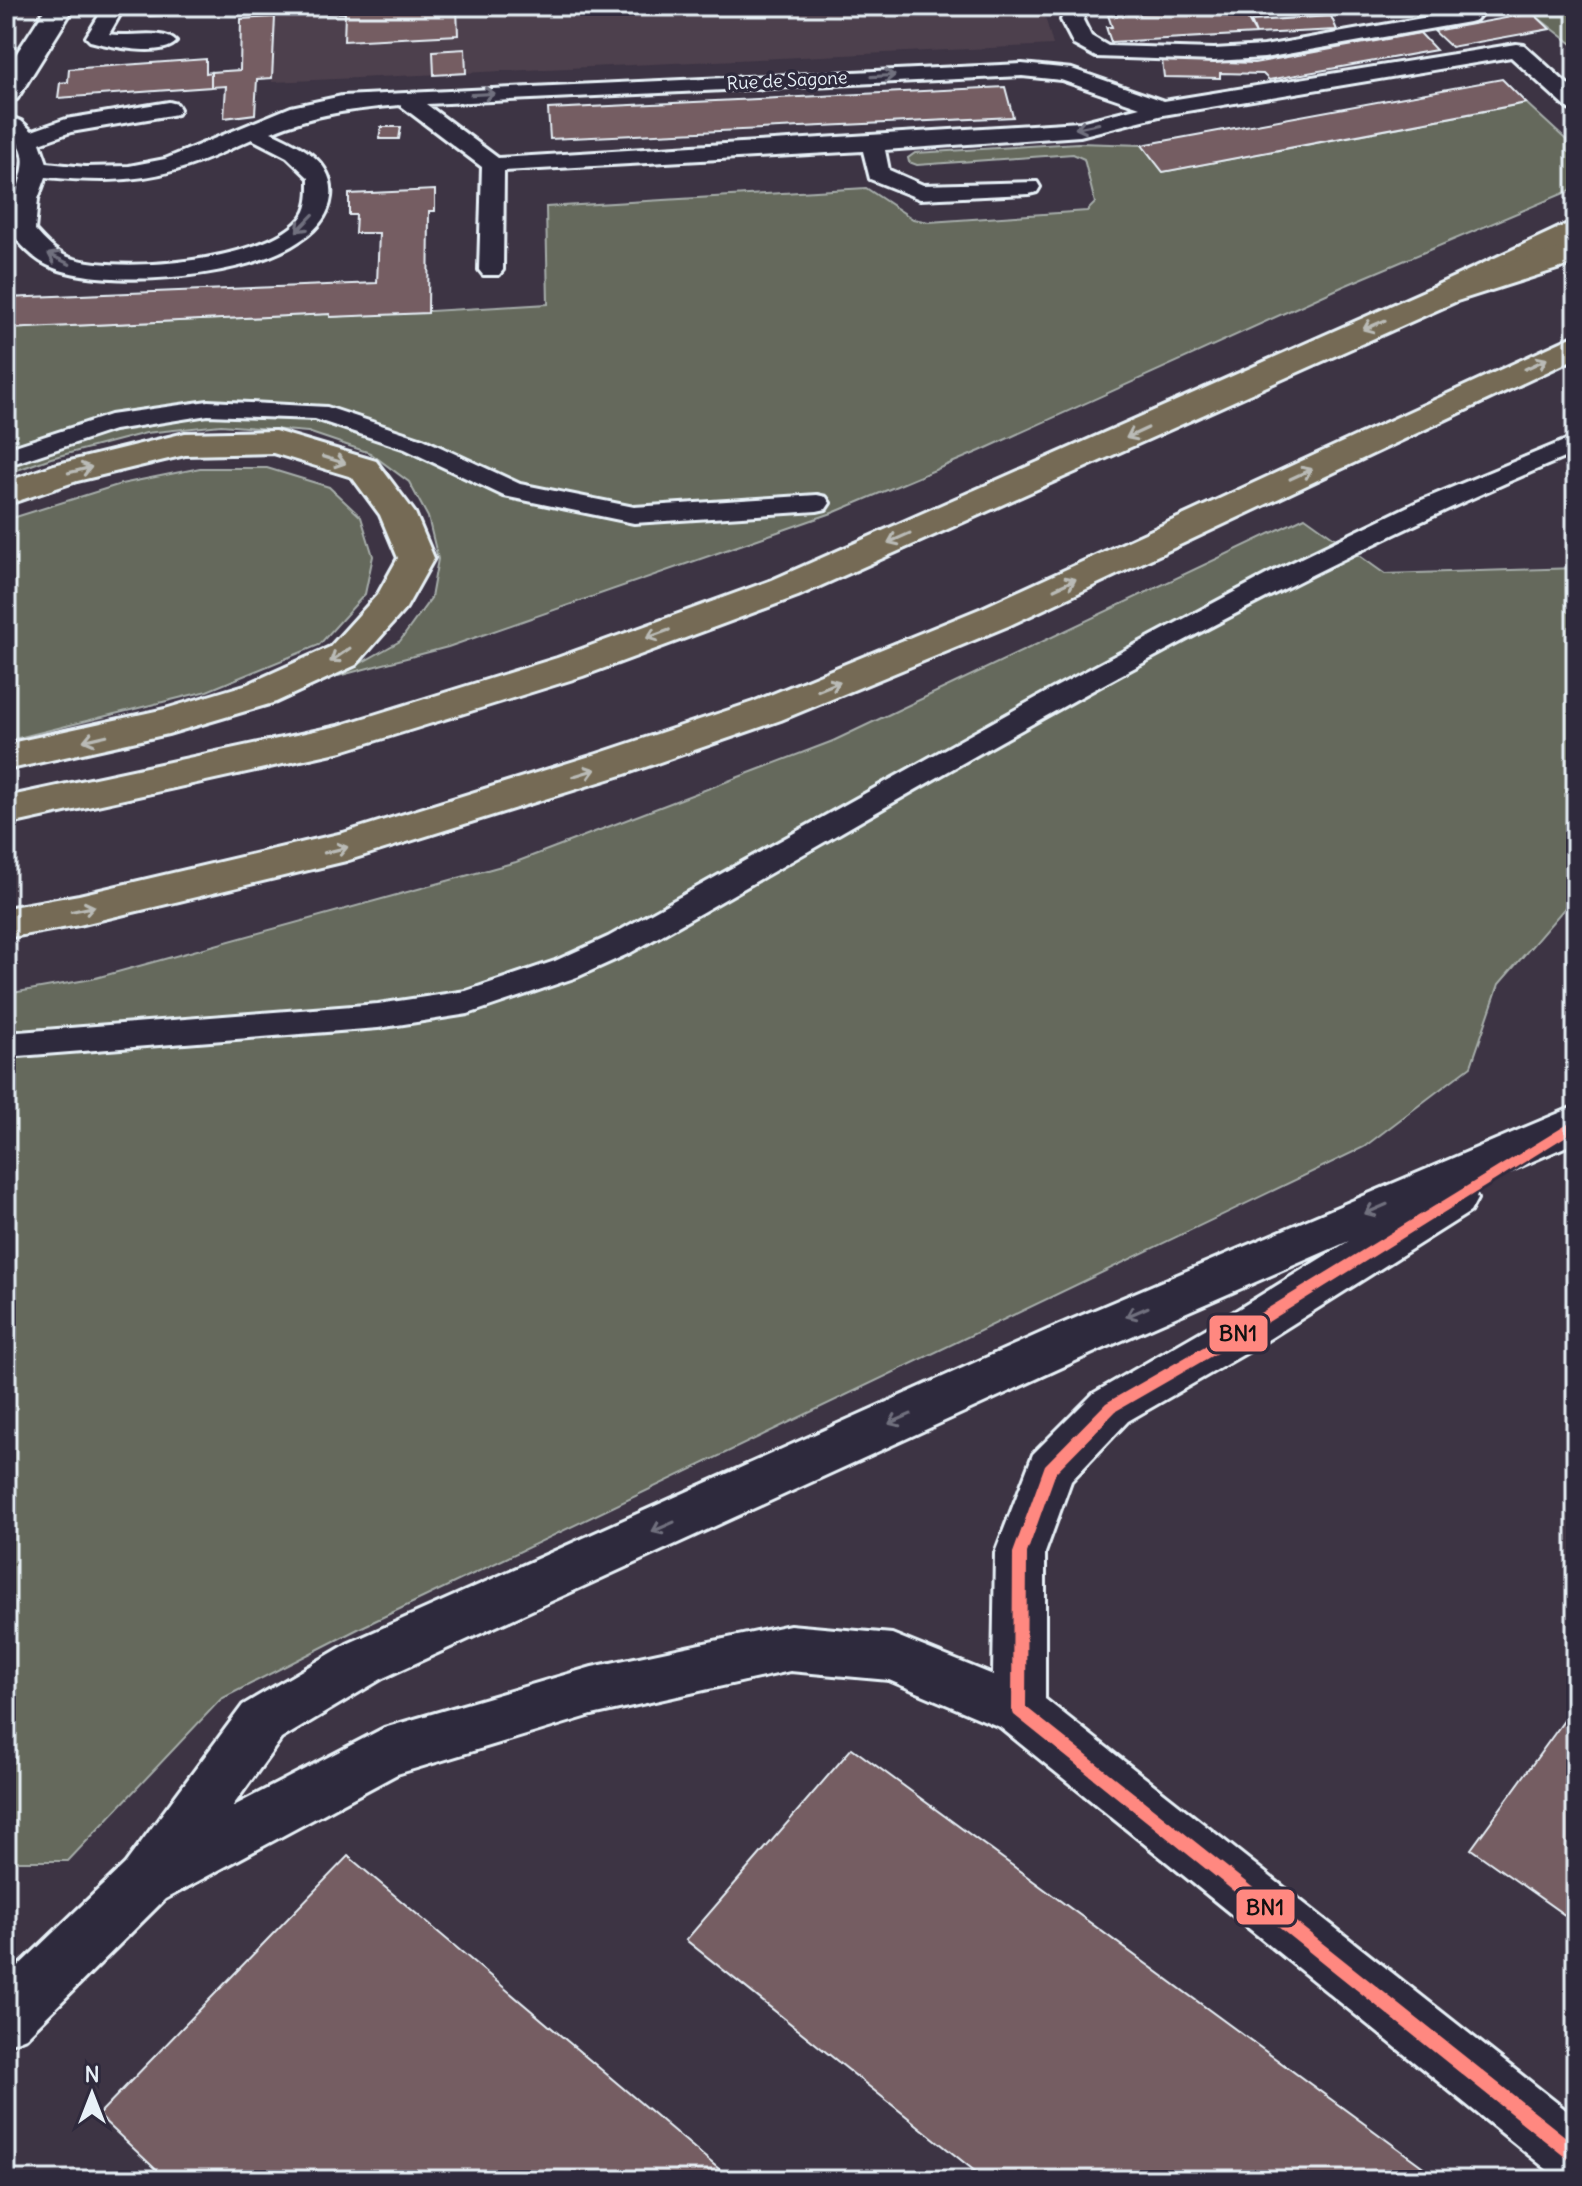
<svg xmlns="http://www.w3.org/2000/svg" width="1582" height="2186" font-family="Delius,sans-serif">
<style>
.built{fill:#4e404d}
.green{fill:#65695c;stroke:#a6adaa;stroke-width:2}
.building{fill:#745d62;stroke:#e8f1f8;stroke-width:2}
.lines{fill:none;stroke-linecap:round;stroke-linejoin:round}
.service-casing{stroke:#e8f1f8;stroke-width:6}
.minor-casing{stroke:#e8f1f8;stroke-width:6}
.tertiary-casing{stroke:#e8f1f8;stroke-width:6}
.primary-casing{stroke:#e8f1f8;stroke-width:6}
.motorway-casing{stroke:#e8f1f8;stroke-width:6}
.service{fill:#2f2a3d;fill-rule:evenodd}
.minor{fill:#2f2a3d;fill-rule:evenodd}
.tertiary{fill:#2f2a3d;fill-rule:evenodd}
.primary{fill:#746b55;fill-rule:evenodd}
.motorway{fill:#746b55;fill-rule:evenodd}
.bus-1-casing{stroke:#2f2a3d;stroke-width:6}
.bus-1{fill:#ff8880;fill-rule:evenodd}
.oneway{stroke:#70707e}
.oneway2{stroke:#babbb7}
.labels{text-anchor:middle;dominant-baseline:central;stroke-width:7;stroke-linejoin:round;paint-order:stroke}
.far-street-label{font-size:18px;fill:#e8f1f8;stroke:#2f2a3d}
.line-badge{stroke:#2f2a3d;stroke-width:3}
.pale-badge-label{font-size:22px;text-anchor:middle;font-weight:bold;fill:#111}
</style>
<rect width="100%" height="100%" fill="#3d3444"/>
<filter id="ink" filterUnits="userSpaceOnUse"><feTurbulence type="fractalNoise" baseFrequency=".0125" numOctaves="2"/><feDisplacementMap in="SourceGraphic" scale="16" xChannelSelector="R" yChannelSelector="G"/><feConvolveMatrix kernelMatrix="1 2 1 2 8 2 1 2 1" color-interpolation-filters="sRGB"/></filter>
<g filter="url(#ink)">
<path class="built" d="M275,6H1042L1053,45L272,82Z"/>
<path class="green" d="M1541,6H1576V47L1536,16L1541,14Z
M1526,103L1576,149V188L1344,286L980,451L835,512L448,647L338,676L400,641L431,598L438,559L428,517L409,482L370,453L308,432L221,425L146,433L51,458L6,474V329L330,314V317L548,304L546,207L866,188L913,219L929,222L1087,211L1095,203L1084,159L1073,154L917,165L909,162L908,158L915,153L1078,143L1142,145L1163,172Z
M200,468H267L329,487L361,517L373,556L365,594L319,645L207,691L6,741V520L121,484Z
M1305,517L1385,574L1576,568V895L1499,984L1471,1066L1364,1147L360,1628L221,1699L68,1861H6V994L92,979L516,862L833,741Z"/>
<path class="building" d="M150,6H263V8L150,16Z
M320,6H492L457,8L458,35L344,41L345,13L320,14Z
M1319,6H1375L1367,16Z
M1241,8L1256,34L1111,42L1106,27H1112L1108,15Z
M1533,13L1550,29L1451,47L1434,31Z
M1331,16L1337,30L1256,34L1251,21Z
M275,17L272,78L257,79L255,114L224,118L226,86L211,87V72L240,70L241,19Z
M1420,33L1436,50L1269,80L1263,74L1220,73V78L1164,77L1162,60L1254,63Z
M465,49L466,73L434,75L433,51Z
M206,59V73L211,72V87L58,98L60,83L68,82L69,69Z
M1502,79L1526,103L1163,172L1142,145Z
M1005,87L1013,117L550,139L548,109Z
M381,127H401L399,139H379Z
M435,190V211H429L428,313L330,317V314L6,329V298L377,283L379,233H355L356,215H349V194Z
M1576,1704V1923L1471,1849Z
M852,1748L1441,2180H986L686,1940Z
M348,1856L732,2180H167L98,2115Z"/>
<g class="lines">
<defs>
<path id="service" d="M105,6H125L109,34C128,38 163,28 176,42C161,58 109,46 90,41L86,37Z
M1067,6H1087L1083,20L1091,36L1108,46L1214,49L1264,46L1462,11L1467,6H1488L1476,20L1469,22L1264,58L1214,61L1096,57L1074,45L1061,20Z
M1516,44L1524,45L1576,92V111L1568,109L1511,57L1163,115L1080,136L885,150L889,170L923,185L1037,182L1040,187L1037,192L1029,194L920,199L870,179L863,151L504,171L503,270L499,275H483L479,270L482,167L400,105C354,109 314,114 271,132C299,145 335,161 331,197C322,279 104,294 47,265C34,259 20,244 11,232C13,221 13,210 15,200C21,173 35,152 6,131V115L21,121L32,131L66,119L169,102L177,104L180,109L177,114L71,132L40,143L47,163L85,167L129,166L165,159L291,107L342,96L1022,64L1072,69L1164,101ZM1022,76L1061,80L1140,107L1080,122L498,158L426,104ZM252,139L287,157L309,178C309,191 310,208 300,219C265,261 118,275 68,257C55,252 45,241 35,230L38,199L46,177C90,181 133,183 176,170C202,163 227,150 252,139Z
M208,401L327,407L423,439L520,484L634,507L817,495L826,497L830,503L826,509L817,511L634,523L504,496L405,449L315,419L208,415L114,430L6,466V449L110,415Z
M1576,436V453C1246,590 940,778 630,953L577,977L468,1014L378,1028L6,1057V1033L378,1004L466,991L555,961L608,937L1054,688L1270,573L1417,502Z"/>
<path id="minor" d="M1576,1106V1142L1471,1188L1477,1199L1470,1212L1253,1349L1128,1421L1071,1481L1045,1553V1699L1576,2118V2180L1555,2176L1000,1727L889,1680L790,1671L592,1715L397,1774L165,1899L26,2037L6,2045V1978L125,1864L243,1705L347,1644L1059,1325ZM1349,1241L1219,1321L1094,1393L1033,1454L995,1553L993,1675L892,1634L790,1625L592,1667L384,1728L232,1807L281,1739L383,1678L1093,1353Z"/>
<path id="tertiary" d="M47,6H75L17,99L6,102V70Z"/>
<path id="primary" d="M1576,220V242L1461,299L1449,302L1437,299L1433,292L1437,285Z"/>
<path id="motorway" d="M1576,243V263L1457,301L798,596L583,676L342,751L6,825V797L338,726L557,658L772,580L1433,287Z
M1576,335V358L1008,626L781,720L625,774L346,861L79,925L6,938V908L79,895L343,833L597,754L753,702L982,608Z
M275,431L376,461L415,513L434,558L406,608L356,665L276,702L168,734L6,770V744L165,709L248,684L330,647L378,594L398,558L380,515L352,477L273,453L185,455L77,481L6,505V482L54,465L185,433Z"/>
</defs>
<use href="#service" class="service-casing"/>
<use href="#minor" class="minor-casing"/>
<use href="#tertiary" class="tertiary-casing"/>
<use href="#primary" class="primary-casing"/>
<use href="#motorway" class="motorway-casing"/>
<use href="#service" class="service"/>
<use href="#minor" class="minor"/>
<use href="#tertiary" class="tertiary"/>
<use href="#primary" class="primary"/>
<use href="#motorway" class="motorway"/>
<defs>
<path id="bus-1" d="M1576,1119V1130L1241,1339L1116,1411L1056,1472L1027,1553L1026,1707L1576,2145V2163L1570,2161L1014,1715L1012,1710L1013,1553L1045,1465L1106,1403L1231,1331Z"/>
</defs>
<use href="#bus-1" class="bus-1-casing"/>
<use href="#bus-1" class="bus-1"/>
</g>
<defs><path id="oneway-shaft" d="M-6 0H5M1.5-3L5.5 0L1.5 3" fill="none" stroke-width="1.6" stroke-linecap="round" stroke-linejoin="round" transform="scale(2)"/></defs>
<g class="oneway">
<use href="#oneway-shaft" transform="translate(883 76) rotate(-3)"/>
<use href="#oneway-shaft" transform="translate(483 94) rotate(-3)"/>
<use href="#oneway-shaft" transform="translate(1087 126) rotate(168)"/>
<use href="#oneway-shaft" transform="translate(305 223) rotate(134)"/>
<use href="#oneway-shaft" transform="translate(59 259) rotate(-154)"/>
<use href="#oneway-shaft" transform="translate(1376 1209) rotate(157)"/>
<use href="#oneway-shaft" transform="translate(1137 1312) rotate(157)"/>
<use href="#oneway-shaft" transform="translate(900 1419) rotate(156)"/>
<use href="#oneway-shaft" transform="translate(663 1527) rotate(156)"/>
</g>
<g class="oneway2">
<use href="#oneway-shaft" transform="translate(1374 325) rotate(157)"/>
<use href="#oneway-shaft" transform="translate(1536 364) rotate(-25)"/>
<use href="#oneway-shaft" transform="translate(1137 433) rotate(155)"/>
<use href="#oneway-shaft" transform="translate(334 460) rotate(17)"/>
<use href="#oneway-shaft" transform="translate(80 470) rotate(-14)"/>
<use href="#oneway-shaft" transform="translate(1301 474) rotate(-25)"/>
<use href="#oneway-shaft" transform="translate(899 538) rotate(156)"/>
<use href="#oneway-shaft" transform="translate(1065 584) rotate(-25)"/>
<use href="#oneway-shaft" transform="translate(658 634) rotate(160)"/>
<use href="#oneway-shaft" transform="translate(340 655) rotate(146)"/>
<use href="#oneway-shaft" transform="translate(829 686) rotate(-22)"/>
<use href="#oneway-shaft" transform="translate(95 738) rotate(167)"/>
<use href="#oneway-shaft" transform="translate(584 773) rotate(-17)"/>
<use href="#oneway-shaft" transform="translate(336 850) rotate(-14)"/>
<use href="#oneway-shaft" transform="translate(83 909) rotate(-12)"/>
</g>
</g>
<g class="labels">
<g class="far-street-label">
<text transform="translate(787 80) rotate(-3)">Rue de Sagone</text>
</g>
</g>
<g class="line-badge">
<rect x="1208" y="1314" width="61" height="39" rx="8" fill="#ff8880"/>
<rect x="1235" y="1888" width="61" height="38" rx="8" fill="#ff8880"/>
</g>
<g class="pale-badge-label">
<text x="1238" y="1341">BN1</text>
<text x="1265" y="1915">BN1</text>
</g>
<rect width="1582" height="2186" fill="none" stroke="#2f2a3d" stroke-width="32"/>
<rect x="16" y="16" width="1550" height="2154" fill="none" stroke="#e8f1f8" stroke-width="3" filter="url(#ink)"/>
<g transform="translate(92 2094)" stroke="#2f2a3d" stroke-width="6" paint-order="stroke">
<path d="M0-6L14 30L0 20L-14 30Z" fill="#e8f1f8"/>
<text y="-12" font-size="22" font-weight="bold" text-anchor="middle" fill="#e8f1f8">N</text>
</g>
</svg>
